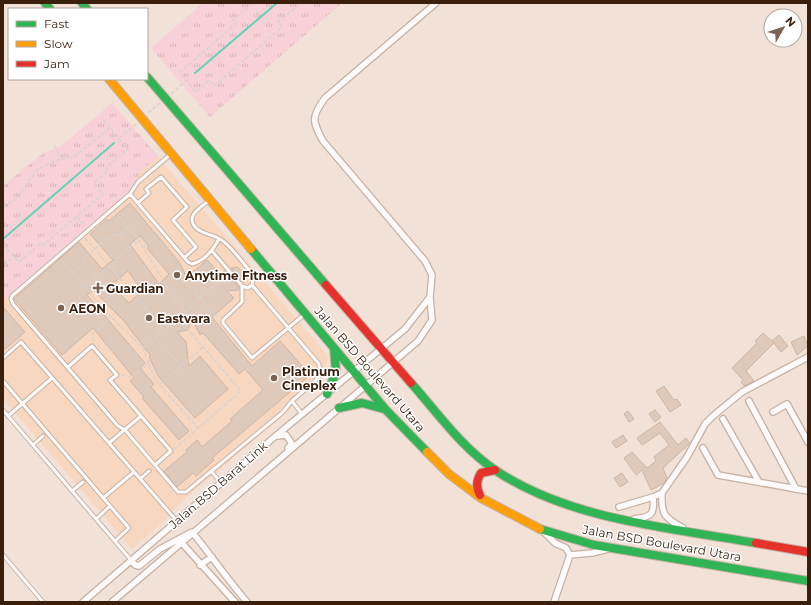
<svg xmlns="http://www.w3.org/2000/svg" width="811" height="605" font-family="Montserrat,sans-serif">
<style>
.built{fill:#f8d7c1}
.grass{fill:url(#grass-tufts)}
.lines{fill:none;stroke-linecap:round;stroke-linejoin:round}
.stream{stroke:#68d0b6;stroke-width:2}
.building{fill:#dec9bb;stroke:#cbb7a8;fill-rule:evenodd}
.lane-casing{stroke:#c6b1a3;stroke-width:5}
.street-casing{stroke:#c6b1a3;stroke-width:8}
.fast-casing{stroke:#c6b1a3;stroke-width:10}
.slow-casing{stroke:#c6b1a3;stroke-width:10}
.jam-casing{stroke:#c6b1a3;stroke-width:10}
.path{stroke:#d8d2ce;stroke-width:1.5;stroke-dasharray:4 2;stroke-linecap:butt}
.lane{stroke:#fdfaf9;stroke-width:3}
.street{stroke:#fdfaf9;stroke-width:5.5}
.fast{stroke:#30b455;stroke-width:8}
.slow{stroke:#ff9f0a;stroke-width:8}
.jam{stroke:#e5322d;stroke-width:8}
.poi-dot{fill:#7a6353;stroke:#fff;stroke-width:1.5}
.labels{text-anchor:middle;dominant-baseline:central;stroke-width:3;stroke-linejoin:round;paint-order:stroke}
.poi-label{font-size:12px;font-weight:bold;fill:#3a1f0c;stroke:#fff;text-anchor:start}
.street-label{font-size:12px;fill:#3a1f0c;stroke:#fff}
</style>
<defs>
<pattern id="grass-tufts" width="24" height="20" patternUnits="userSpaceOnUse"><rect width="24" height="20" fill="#f8d0d8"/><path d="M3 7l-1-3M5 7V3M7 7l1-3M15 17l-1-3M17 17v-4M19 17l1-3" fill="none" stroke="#d5b2b8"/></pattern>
</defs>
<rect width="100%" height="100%" fill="#f1e1d6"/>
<path class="built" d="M153,151L328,356L324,377L300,397L287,413L184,499L163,522L132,549L3,399V280Z"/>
<path class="grass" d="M203,3H342L210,117L151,48Z
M112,103L158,156L142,170L129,193L3,300V186L42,154L61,146Z"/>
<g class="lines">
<path class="stream" d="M195,73L277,3
M3,239L114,143"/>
</g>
<path class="building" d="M130,203L179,262L187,277L207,260L222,276L224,270L239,287V290L227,291L234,298L212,317L252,366L280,341L310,375L212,458L214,460L196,476L193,473L177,487L164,471L187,452L186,450L197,440L202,447L232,421L230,419L263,390L245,369L239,374L203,333L200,335L192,319L188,330L177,332L186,342L189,366L200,356L228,389L195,418L159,377L149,357L151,356L123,320L93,290L87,295L145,363L140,368L154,384L151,387L189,431L179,440L142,398L144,397L130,381L134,378L93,328L62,355L14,299L79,242L102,269L113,260L90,234L107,219L109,221ZM140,236L149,246L147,248L169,274L159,284L130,244ZM128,271L142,291L129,303L111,285Z
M238,267L247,277L244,283L231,268Z
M3,307L25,332L3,351Z
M763,333L774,343L746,371L754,381L744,386L741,382L743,380L732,368L757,343L755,341Z
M779,335L788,346L781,352L772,341Z
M804,336L808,346L797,355L791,342Z
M664,386L674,400L677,399L681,405L670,412L656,391Z
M655,410L661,417L655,422L649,414Z
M628,411L634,419L629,422L624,414Z
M660,422L678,445L686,438L690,443L663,468L667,478L664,483L651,490L642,470L636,475L624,458L632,452L647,468L656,461L654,457L669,445L660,433L642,445L637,438Z
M623,435L627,441L616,448L612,442Z
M622,473L628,482L620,487L614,478Z"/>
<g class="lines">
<defs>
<path id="lane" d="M171,154L138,182L130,194L12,296L11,299L13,304L118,426L125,430L178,492H186L282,413L292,401L315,381L320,375L319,364L252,285
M130,194L188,262L192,264C205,261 213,250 219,239
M210,200C205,204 193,211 192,218C191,232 211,234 220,239C231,245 245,266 254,276L252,285L248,288L242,286L212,251
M138,203L149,193L146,189L161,177L187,207L173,220L196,247L185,257
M242,286V302L223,320V323L252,358L305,314
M3,358L21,342L176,520
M68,367L92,346L117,375L110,380L171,451L155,465
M3,381L129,528L115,541
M292,401L302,414
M3,410L131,560
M8,416L52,378
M109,443L141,416
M33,445L43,436
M211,471L221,483
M140,479L149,471
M72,491L83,482
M103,498L134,472
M96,519L110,506
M3,555L43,602"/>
<path id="street" d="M749,401L796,489
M773,412L787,404L808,442
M723,419L759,482
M277,436L286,435L292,444L288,448
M703,448L718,475L808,491
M662,493C661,515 664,517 683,528
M619,507L653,497L662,493L687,457L705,424L714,415L742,392L808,357
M634,519C651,517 655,515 653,497
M542,530L555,543L566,548L570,555L592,553L608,549
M181,542L235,602
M131,560L135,565L139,566L160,549L192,532C211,555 227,579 247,602
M200,565L212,557
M83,602L272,439L405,329L430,297
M112,602L418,341L432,320L430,297L432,275L425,261L323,141C312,121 311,117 325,98L436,3
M554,602L570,555"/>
<path id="fast" d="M45,3L50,9
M82,3L87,9
M147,77L326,285
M251,249L386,410L427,452
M411,383C437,412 462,448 495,470C569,520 671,528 756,543
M327,394L336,372L334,348
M339,408L362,403L384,409
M540,529L594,545L808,581"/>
<path id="slow" d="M109,79L251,249
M427,452L449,474L481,498L540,529"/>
<path id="jam" d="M326,285L411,383
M480,495C476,487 476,481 481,473L495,470
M756,543L808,552"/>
</defs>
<use href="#lane" class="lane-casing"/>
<use href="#street" class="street-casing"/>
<use href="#fast" class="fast-casing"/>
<use href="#slow" class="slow-casing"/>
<use href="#jam" class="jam-casing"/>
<path class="path" d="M253,3L233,20L236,24L180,72L196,92L209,80L214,86L282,27L278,22L301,3
M171,94L186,81
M148,113L160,103
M119,138L136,124
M54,145L62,159
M3,206L15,200L37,170L54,161L75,156L110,128
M115,212L136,236L170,291L186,310
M77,217L85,226
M85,238L164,329
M3,244L19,262L40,244L42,246L103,194L94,183L108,170L106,168L128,149L102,118
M144,247L159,234
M61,260L111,317L143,348L155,380L198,428
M3,263L15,258
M188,268C188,283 207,309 219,318
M72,273L85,262L83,260L108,237L109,239L115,233L118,236L128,227
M3,279V263
M84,287L139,240
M155,337L181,366
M93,341V334L111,317
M143,348L227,275
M121,375L132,377L149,363
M159,385L203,347
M174,449L241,391L178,318"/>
<use href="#lane" class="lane"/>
<use href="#street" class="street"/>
<use href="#fast" class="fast"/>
<use href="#slow" class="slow"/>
<use href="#jam" class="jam"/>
</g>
<g class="poi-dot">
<circle cx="177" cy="275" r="4"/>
<path d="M96 282h4v4h4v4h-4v4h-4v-4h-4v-4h4z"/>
<circle cx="61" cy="308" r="4"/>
<circle cx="149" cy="318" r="4"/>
<circle cx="274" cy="378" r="4"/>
</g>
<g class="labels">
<g class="poi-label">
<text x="185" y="275">Anytime Fitness</text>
<text x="106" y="288">Guardian</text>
<text x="69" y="308">AEON</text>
<text x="157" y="318">Eastvara</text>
<text x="282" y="371">Platinum<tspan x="282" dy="14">Cineplex</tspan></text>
</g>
<g class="street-label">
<text transform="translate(370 369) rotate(49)">Jalan BSD Boulevard Utara</text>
<text transform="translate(218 485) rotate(-41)">Jalan BSD Barat Link</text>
<text transform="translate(662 543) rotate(10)">Jalan BSD Boulevard Utara</text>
</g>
</g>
<rect width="811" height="605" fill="none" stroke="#3a1f0c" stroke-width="8"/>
<rect x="8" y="8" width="140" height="72" fill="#ffffff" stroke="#b0a59e"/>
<rect x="16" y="21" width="20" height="6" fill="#30b455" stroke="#b0a59e"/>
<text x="44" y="28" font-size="12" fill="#3a1f0c">Fast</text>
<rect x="16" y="41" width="20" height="6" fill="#ff9f0a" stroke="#b0a59e"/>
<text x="44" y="48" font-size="12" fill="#3a1f0c">Slow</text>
<rect x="16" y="61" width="20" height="6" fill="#e5322d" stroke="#b0a59e"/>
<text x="44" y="68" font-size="12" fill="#3a1f0c">Jam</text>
<g transform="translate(783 28) rotate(51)"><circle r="19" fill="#ffffff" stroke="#b0a59e"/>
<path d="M0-3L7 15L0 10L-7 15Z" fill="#7a6353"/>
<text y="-6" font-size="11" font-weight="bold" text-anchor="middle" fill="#3a1f0c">N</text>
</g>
</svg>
